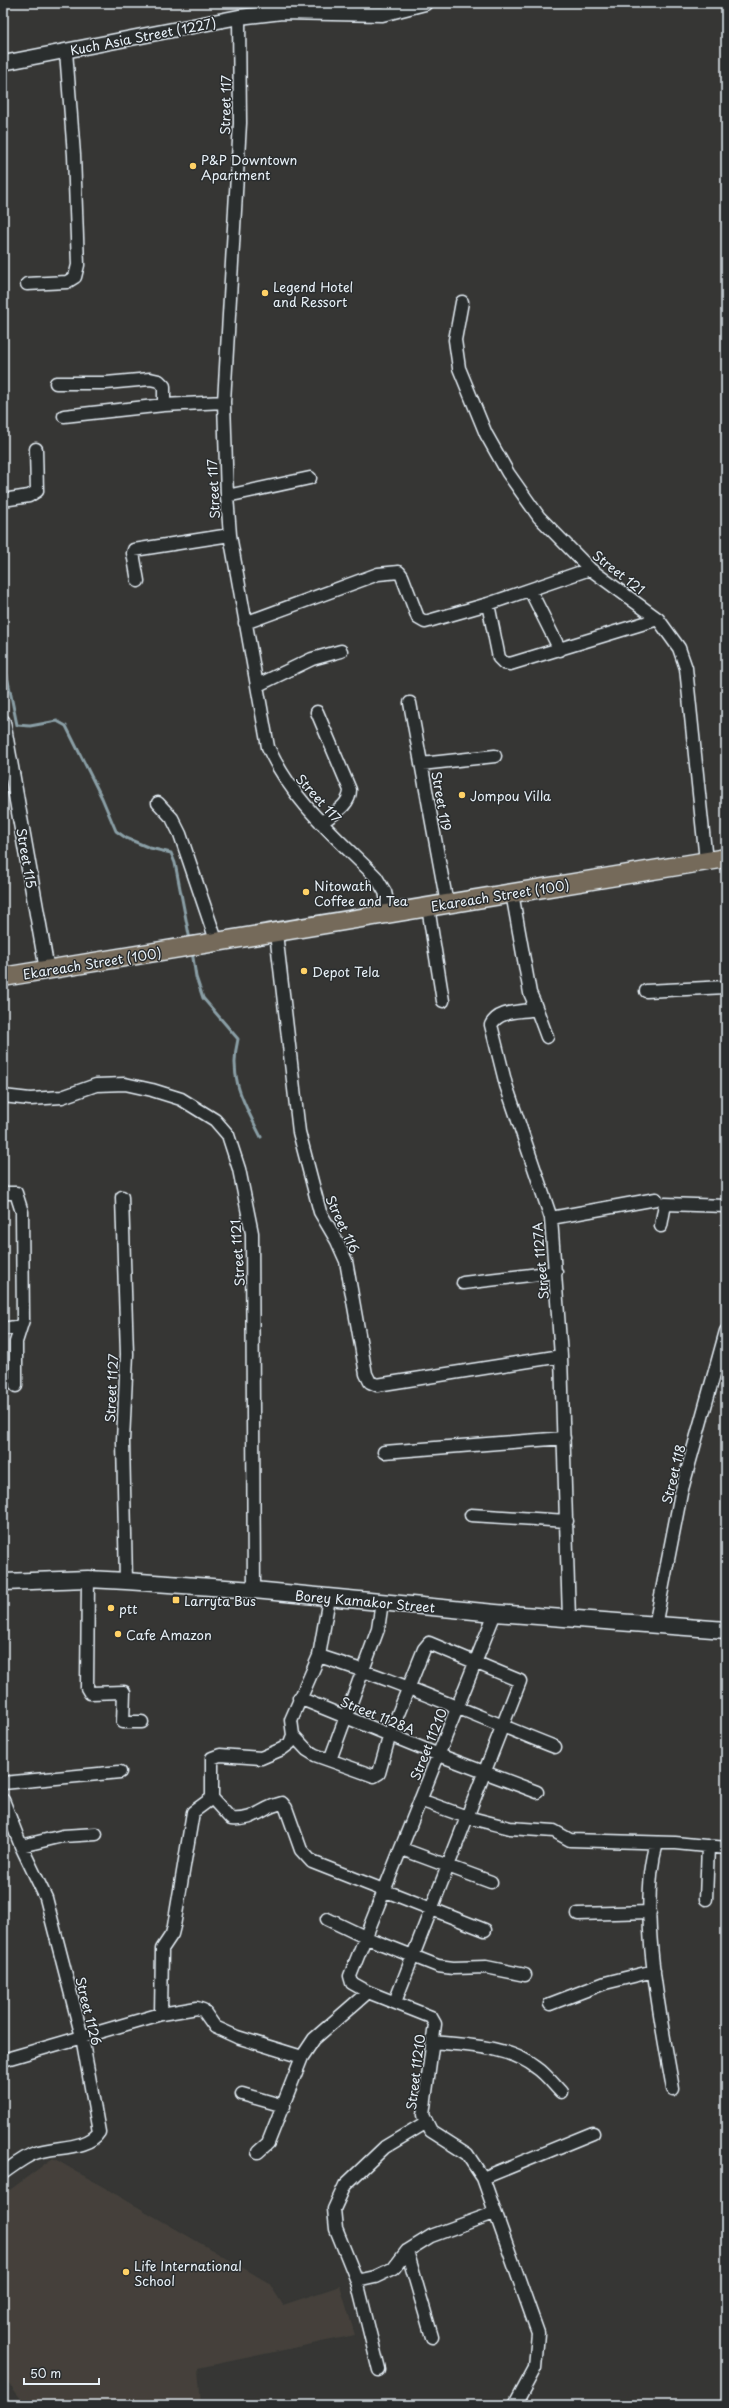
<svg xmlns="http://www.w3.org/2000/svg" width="729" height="2408" font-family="'Playpen Sans',sans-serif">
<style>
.built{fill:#44413b}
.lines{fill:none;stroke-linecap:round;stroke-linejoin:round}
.stream{stroke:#8a9fa6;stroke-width:3}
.minor-casing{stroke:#e8f1f8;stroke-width:15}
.tertiary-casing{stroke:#e8f1f8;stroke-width:17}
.secondary-casing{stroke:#e8f1f8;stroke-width:19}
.primary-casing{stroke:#e8f1f8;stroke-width:21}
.minor{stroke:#2a2d2e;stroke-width:12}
.tertiary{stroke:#2a2d2e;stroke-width:14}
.secondary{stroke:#2a2d2e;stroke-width:16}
.primary{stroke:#746a5a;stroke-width:18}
.poi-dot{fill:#ffd166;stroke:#2a2d2e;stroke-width:1.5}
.labels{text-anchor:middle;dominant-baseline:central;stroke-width:3;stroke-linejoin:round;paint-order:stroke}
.street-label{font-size:13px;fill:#e8f1f8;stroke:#2a2d2e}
.poi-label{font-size:13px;fill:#e8f1f8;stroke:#2a2d2e;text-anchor:start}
</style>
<rect width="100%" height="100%" fill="#363634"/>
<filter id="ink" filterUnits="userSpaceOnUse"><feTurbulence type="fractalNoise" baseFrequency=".025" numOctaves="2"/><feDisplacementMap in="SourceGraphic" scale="8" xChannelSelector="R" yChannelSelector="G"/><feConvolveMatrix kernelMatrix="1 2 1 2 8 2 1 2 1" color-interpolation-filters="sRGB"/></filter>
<g filter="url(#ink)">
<path class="built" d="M53,2158L269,2283L283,2305L340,2286L355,2335L198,2368L201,2405H26L3,2376V2195Z"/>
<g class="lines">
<path class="stream" d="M3,656L17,725L30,726L57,721L66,726L102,798L116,831L126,838L150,848L171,853L175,863L190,940
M192,951L196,977L203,998L238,1039C228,1079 244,1103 261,1137"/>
<defs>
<path id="minor" d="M239,17L240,123L224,402L227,496L230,535L268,747C293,802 334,835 376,877L385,892L390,914
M27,284L67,282L75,277L78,265L74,155L66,51
M462,302L455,340L459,368L486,434L508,473L539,517L590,569L658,619L679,648L686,668L706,861
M56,383H106L150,379L159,381L164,386V405
M64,416L164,405L224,402
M227,496L310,478
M3,500L29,496L37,491L36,449
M138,581L133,553L134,550L230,535
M530,590L560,650
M488,604L499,658L504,663L510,664L658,619
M245,623L378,574L399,572L402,576L418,618L425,622L488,604L590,569
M258,685L312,659L341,651
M410,703L447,904
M317,712L350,790C350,806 332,814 321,823
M421,764L495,756
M158,803L172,818L180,834L217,943
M512,893L530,993L534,1002L530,1010C517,1012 498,1011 491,1025L506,1085L551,1218L561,1356L569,1619
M428,907L443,1001
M276,933L299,1132L320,1212L337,1241L346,1261L366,1374L370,1382L377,1385L561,1356
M646,991L726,987
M534,1002L547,1037
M3,1096L30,1099L62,1097L96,1085L125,1084L152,1090L181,1099L215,1120L228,1135L239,1169L252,1233L254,1590
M3,1193H16L22,1212L23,1320L16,1342V1386
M122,1197L127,1354L123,1441L126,1581
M551,1218L656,1199
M661,1226L665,1204L726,1206
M463,1283L556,1272
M3,1329L21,1326
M384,1452L564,1438
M471,1515L567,1521
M88,1579L87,1688L90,1693L124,1692L123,1722H142
M495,1613L350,1976L352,1983L368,1992L431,2017L435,2024L423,2115L431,2131L467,2154L483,2178L538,2333L535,2368L515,2405
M655,1626L681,1493L726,1331
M319,1656C399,1681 476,1716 555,1747
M299,1698L439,1755L537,1792
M293,1735L307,1750L315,1755L374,1776L379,1773L390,1734L424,1649L429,1643L520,1681L395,2002
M330,1760L378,1629L382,1602
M3,1783L120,1772
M212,1798L231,1819C256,1821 260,1808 282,1803L286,1808L301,1850L312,1862L485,1930
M3,1800L21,1846L46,1898L82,2037L99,2132C88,2150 54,2146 35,2153C24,2157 13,2166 3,2173
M420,1800L467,1817L510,1828L554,1831L570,1840L675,1843L726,1848
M657,1843C637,1911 661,2019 673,2089
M21,1846L63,1836L96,1834
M402,1849L491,1882
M706,1899L708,1846
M578,1914L650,1912
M327,1919L367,1938L438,1966L453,1968L486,1967L525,1975
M550,2004L605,1983L654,1971
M161,2014L162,1949L172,1934L174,1926L193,1812L212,1798V1758L220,1755L261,1758L282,1749L290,1743L293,1735L291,1720L319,1656L329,1598
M433,2042C467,2045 509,2046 537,2068C546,2074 553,2084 561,2092
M3,2060L161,2014L197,2008L203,2010L215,2027L237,2037L302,2057
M242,2094L284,2106
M258,2152L268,2143L302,2057L314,2039L368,1992
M483,2178L593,2133
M407,2251L432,2337
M357,2281L375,2277L394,2268L407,2251L431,2236L494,2213
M379,2370L357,2281L336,2229L334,2209L345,2185L385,2147L425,2123"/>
<path id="tertiary" d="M3,63L239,17L282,12L382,14L425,3
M3,722L47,970"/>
<path id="secondary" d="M3,1582L88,1579L126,1581L254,1590L495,1613L726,1630"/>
<path id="primary" d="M3,977L726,858"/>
</defs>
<use href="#minor" class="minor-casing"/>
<use href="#tertiary" class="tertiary-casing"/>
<use href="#secondary" class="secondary-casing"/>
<use href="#primary" class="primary-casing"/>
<use href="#minor" class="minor"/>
<use href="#tertiary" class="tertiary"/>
<use href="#secondary" class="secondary"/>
<use href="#primary" class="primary"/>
</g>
</g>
<g class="poi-dot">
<circle cx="193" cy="166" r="4"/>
<circle cx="265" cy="293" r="4"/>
<circle cx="462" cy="795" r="4"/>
<circle cx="306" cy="892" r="4"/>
<circle cx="304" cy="971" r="4"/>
<rect x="172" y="1596" width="8" height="8" rx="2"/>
<circle cx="111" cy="1608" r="4"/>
<circle cx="118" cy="1634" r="4"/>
<circle cx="126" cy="2272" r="4"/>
</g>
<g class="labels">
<g class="street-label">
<text transform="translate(143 36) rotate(-11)">Kuch Asia Street (1227)</text>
<text transform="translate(225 105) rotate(-89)">Street 117</text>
<text transform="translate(213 489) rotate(-93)">Street 117</text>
<text transform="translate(619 572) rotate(38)">Street 121</text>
<text transform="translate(319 798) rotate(48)">Street 117</text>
<text transform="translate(442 801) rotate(80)">Street 119</text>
<text transform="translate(27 858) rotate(80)">Street 115</text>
<text transform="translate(500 895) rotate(-9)">Ekareach Street (100)</text>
<text transform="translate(92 963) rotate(-9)">Ekareach Street (100)</text>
<text transform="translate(343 1224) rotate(65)">Street 116</text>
<text transform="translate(237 1253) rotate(-94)">Street 1121</text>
<text transform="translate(540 1261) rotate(-95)">Street 1127A</text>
<text transform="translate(111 1388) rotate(-87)">Street 1127</text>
<text transform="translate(673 1474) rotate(-76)">Street 118</text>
<text transform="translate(365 1601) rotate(5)">Borey Kamakor Street</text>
<text transform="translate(378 1715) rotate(22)">Street 1128A</text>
<text transform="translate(428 1744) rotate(-68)">Street 11210</text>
<text transform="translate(89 2011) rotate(76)">Street 1126</text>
<text transform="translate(415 2072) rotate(-83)">Street 11210</text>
</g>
<g class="poi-label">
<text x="201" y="159">P&amp;P Downtown<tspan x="201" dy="15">Apartment</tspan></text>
<text x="273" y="286">Legend Hotel<tspan x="273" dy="15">and Ressort</tspan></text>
<text x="470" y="795">Jompou Villa</text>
<text x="314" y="885">Nitowath<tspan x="314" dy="15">Coffee and Tea</tspan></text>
<text x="312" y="971">Depot Tela</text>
<text x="184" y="1600">Larryta Bus</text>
<text x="119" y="1608">ptt</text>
<text x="126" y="1634">Cafe Amazon</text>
<text x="134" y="2265">Life International<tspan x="134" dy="15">School</tspan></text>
</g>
</g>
<rect width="729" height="2408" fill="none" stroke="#2a2d2e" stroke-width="16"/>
<rect x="8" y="8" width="713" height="2392" fill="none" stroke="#e8f1f8" stroke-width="1.5" filter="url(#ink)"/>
<path d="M24 2378v6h75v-6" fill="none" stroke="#e8f1f8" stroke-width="2"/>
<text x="30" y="2378" font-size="12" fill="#e8f1f8" stroke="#2a2d2e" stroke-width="3" paint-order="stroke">50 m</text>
</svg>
